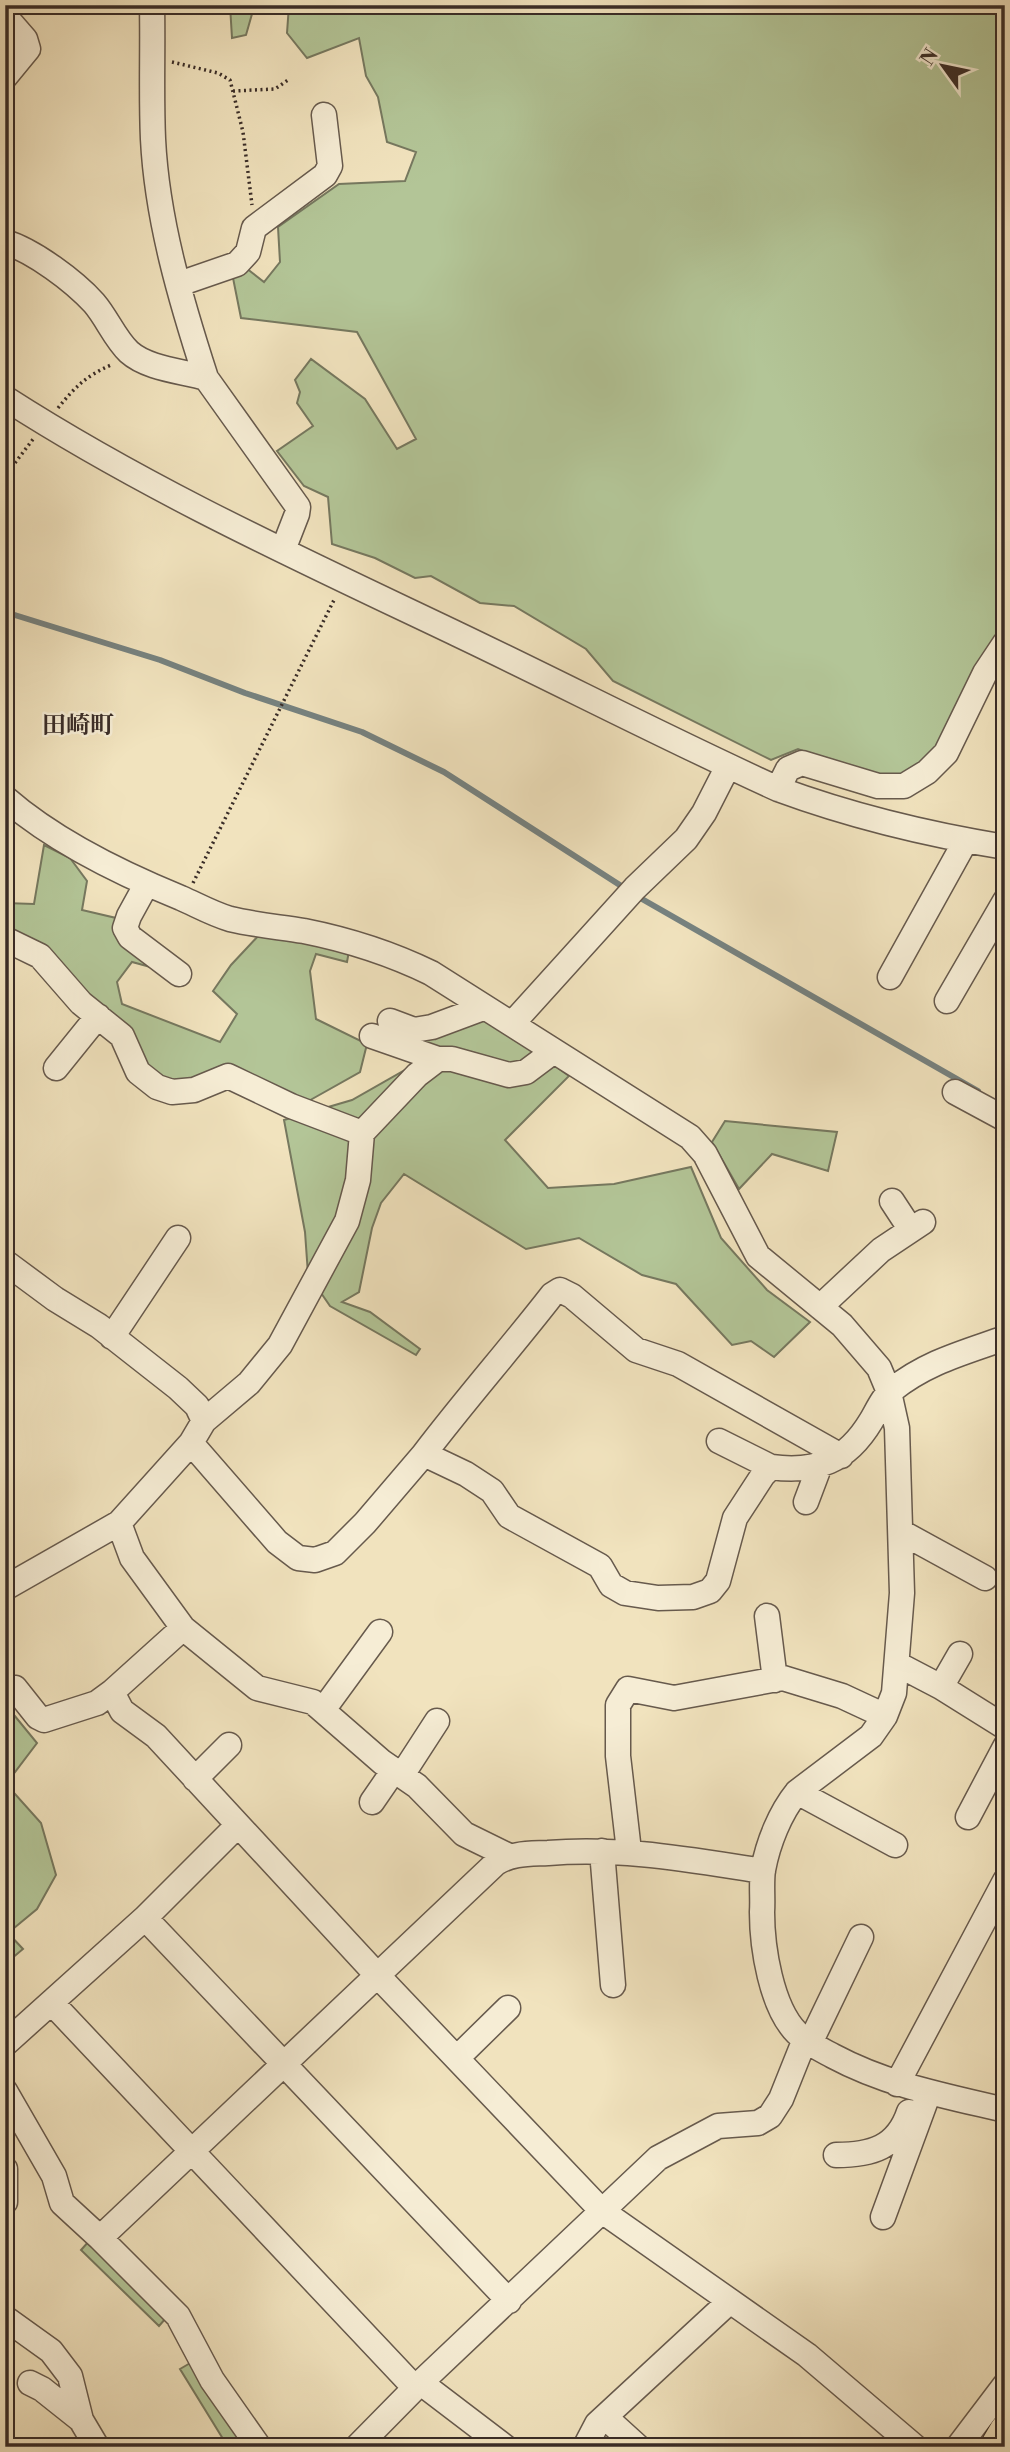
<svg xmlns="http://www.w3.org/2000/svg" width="1010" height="2452" font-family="'Libre Bodoni','Noto Serif JP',serif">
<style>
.green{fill:#b3c597;stroke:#76785f;stroke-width:2}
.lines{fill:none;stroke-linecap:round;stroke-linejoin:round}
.stream{stroke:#768280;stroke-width:6}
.minor-casing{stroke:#675a4d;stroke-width:27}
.major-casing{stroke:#392c27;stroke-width:32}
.path{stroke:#392c27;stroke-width:3.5;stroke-dasharray:2 3.5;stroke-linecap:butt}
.minor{stroke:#f6edd5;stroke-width:24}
.major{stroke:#f1e3be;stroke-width:30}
.labels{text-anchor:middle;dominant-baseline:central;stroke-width:5;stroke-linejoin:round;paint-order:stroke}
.quarter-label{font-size:24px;font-weight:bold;fill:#392c27;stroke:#f6edd5}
</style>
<rect width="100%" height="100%" fill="#f1e3be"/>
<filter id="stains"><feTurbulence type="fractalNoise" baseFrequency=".00286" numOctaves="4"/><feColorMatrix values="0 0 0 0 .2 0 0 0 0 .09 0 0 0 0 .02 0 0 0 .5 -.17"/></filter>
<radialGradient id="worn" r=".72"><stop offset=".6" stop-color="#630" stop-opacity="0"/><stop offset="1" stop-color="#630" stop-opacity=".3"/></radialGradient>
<path class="green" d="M230,5H258L254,7L246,35L232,38Z
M289,5H1005V634L937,750L903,778L872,777L798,749L771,760L613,681L586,649L514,606L480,603L431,576L415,578L375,558L332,544L328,497L304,486L277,451L313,426L297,403L300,392L295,380L311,359L365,399L397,449L416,439L357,332L241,318L233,278L246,268L264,282L280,262L278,227L339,184L405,181L416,152L387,142L378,97L366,76L359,38L307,58L287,33Z
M44,845L70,858L87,881L82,910L116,918L154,968L132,962L117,982L122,1004L220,1042L237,1014L213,991L231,965L260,934L349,951L347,962L316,954L310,971L316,1019L367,1044L360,1072L305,1103L223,1065L182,1083L161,1079L5,927V903L34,904Z
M482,1018L516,1038L569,1076L505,1140L548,1188L614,1184L691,1167L721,1238L767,1290L810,1322L774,1357L751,1341L732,1345L676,1284L642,1275L579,1238L526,1249L404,1174L381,1203L372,1228L359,1292L342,1302L370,1312L420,1349L416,1355L330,1306L308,1274L305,1232L284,1120L352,1100L410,1067L420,1039Z
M725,1121L837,1132L828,1171L772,1154L739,1189L712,1142Z
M5,1704L37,1743L6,1784L41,1823L56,1875L37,1909L8,1933L23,1949L5,1964Z
M90,2240L166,2318L159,2326L81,2250Z
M192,2362L246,2447H228L180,2369Z"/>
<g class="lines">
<path class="stream" d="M5,612L160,660L245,693L362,732L444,772L626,889
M635,895L978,1091"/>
<defs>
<path id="minor" d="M152,5C153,50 151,94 153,139C157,220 181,301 206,378
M5,16L25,39L28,49L5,77
M5,242C34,251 74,281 94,303C107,318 115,339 129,352C148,369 183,371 206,378L298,507L297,514L283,550
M179,284L237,264L248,252L254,228L325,175L330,166L324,115
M5,398C148,490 304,561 457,634C564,685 670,740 778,789C854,817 925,834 1005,847
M778,789L788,769L802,763L878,786H904L927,772L946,753L985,673L1005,643
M5,798C53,840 122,874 181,898C197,905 213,914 230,919C255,925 280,927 304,931C349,940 390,953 431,973L690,1137L705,1154L758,1256L842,1325L879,1368L889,1392L897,1428L902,1593L894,1693L885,1716L871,1736L797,1792C780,1813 768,1843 763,1870C761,1883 763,1899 762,1912C762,1947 771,2007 797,2033C807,2043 820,2049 833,2056C887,2085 946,2096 1005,2110
M146,885L129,916L125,928L130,937L179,974
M5,939L40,956L81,1003L122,1036L138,1072L157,1087L172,1092L194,1090L228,1076L291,1106L362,1133
M890,977L966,840
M947,1001L1005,901
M390,1021L414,1030L432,1027L483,1008
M512,1024L635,888L686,839L704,813L728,766
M372,1036L438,1059
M56,1068L98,1016
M955,1092L1005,1119
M892,1201L911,1230
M5,1262L55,1299L99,1326L178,1388L197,1406L204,1421
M820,1307L881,1250L923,1222
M112,1337L178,1238
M719,1441L771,1467
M191,1443L277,1542L298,1558L315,1560L335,1553L365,1523L424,1454L466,1474L492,1491L509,1516L600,1566L611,1585L625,1593L658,1598L693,1597L710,1591L718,1581L735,1518L763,1475L771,1467C817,1473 847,1461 871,1421C877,1411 883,1397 892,1390C927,1362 963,1353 1005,1338
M424,1454C465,1400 510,1349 552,1295L560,1290L572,1296L636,1350L678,1364L841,1456
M806,1502L820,1465
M119,1523L132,1558L183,1628L257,1688L313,1702L382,1762L417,1786L464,1834L509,1856
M901,1532L985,1578
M5,1588L119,1523L191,1443L204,1421L249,1383L280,1345L347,1221L358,1180L362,1133L417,1075L438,1059H452L509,1075L526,1072L554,1051
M767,1616L775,1680
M183,1628L112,1692L122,1711L156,1736L378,1976L602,2211L807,2355L915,2447
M897,1664L941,1687L1005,1727
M941,1687L960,1654
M15,1688L38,1717L44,1720L97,1703L112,1692
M323,1710L380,1632
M402,1775L437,1721
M195,1779L229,1745
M797,1792L895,1845
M372,1802L394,1770
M968,1817L1005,1747
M602,1851L613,1985
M629,1851L618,1756V1705L628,1689L674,1698L783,1678L842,1696L885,1716
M145,1918L509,2301
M52,2003L415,2388
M810,2043L861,1937
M5,2044L145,1918L238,1825
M457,2058L508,2008
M897,2084L1005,1881
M5,2091L54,2176L62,2203L100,2238L178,2316L212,2380L259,2447
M836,2155C871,2155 897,2148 909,2112
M5,2169V2202
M883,2217L929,2092
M100,2238L496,1863C512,1853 529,1854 548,1853C622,1847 690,1860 763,1871
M5,2318L51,2351L70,2376L81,2420L97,2447
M30,2383L42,2389L81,2420
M421,2383L505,2447
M605,2417L638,2447
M357,2447L415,2388L658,2158L718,2126L758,2123L770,2116L781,2099L805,2039
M585,2447L597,2424L730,2301
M958,2447L1005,2385"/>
<path id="major" d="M995,2447L1005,2430"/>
</defs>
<use href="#minor" class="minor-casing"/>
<use href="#major" class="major-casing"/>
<path class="path" d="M172,62L218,73L230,80L243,132L252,205
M233,91L275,89L288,80
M58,408C75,387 86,376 111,365
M5,476L34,438
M193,883L335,598"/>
<use href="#minor" class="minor"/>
<use href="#major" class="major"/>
</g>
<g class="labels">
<g class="quarter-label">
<text x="78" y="726">田崎町</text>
</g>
</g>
<rect width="1010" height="2452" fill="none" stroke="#f1e3be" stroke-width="28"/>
<rect x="7" y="7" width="996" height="2438" fill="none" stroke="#392c27" stroke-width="3.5"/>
<rect x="14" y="14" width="982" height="2424" fill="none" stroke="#392c27" stroke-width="2"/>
<g transform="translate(943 66) rotate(303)" stroke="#f6edd5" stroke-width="5" paint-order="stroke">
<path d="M0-5L12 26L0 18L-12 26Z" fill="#392c27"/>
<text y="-10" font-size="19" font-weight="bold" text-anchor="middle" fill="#392c27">N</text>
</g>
<rect width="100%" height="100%" filter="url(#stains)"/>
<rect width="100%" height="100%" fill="url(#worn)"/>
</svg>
